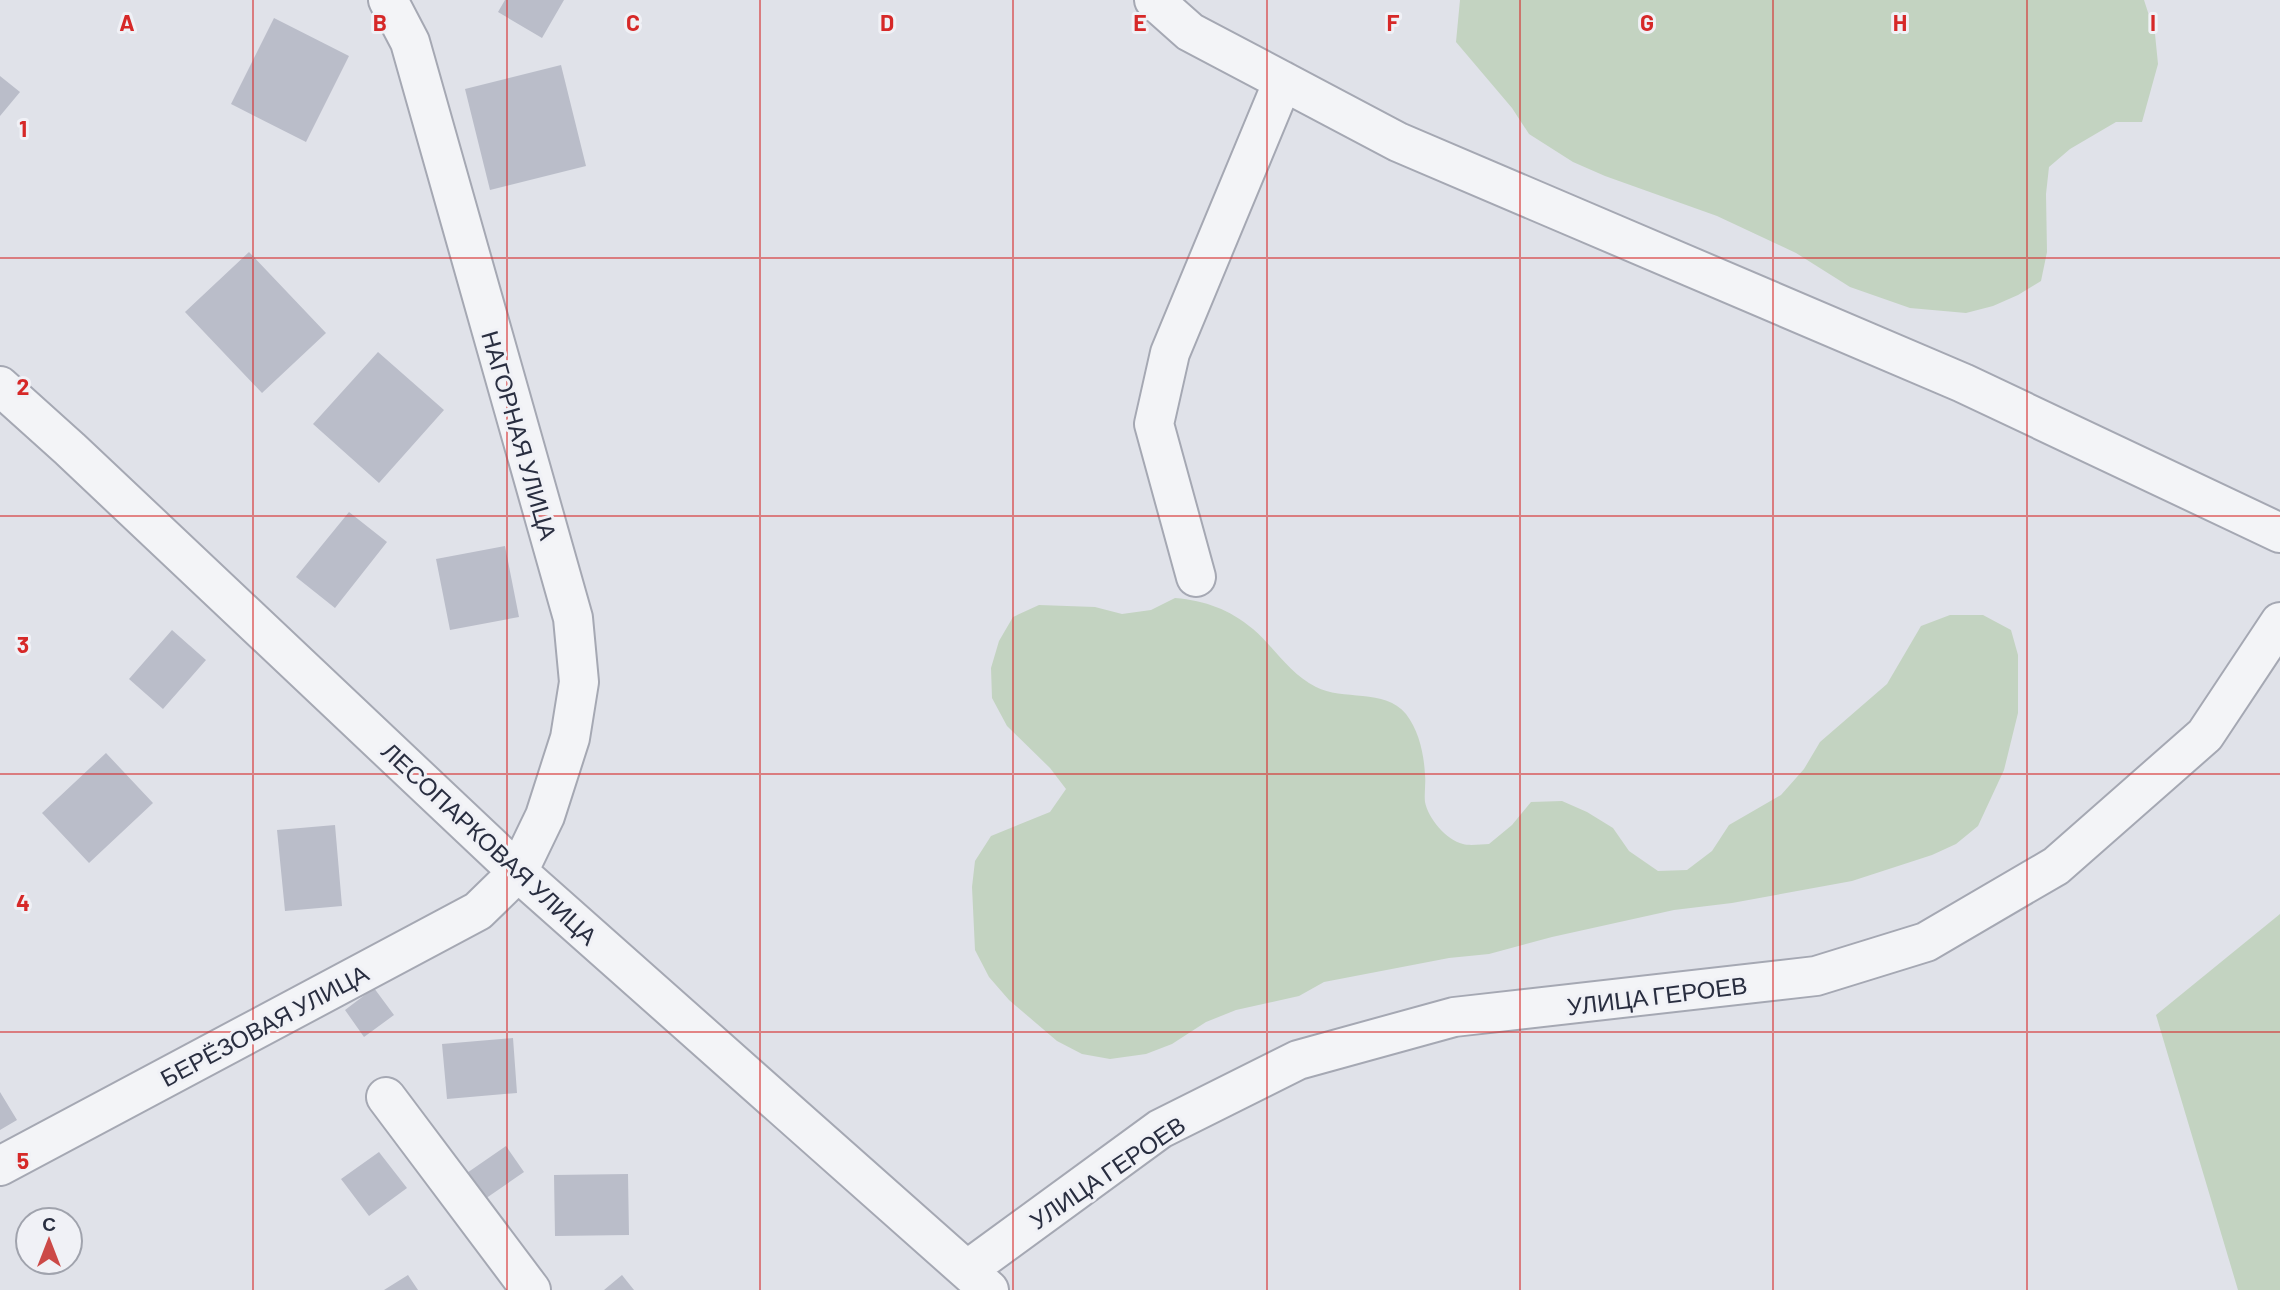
<svg xmlns="http://www.w3.org/2000/svg" width="2280" height="1290" font-family="Barlow,sans-serif">
<style>
.green{fill:#c3d3c1}
.building{fill:#babdc9}
.lines{fill:none;stroke-linecap:round;stroke-linejoin:round}
.minor-casing{stroke:#a5a8b3;stroke-width:42}
.minor{stroke:#f3f4f7;stroke-width:38}
.grid{fill:none;stroke:#d62828;stroke-width:2;stroke-opacity:0.55}
.labels{text-anchor:middle;dominant-baseline:central;stroke-width:6;stroke-linejoin:round;paint-order:stroke}
.street-label{font-size:24px;fill:#292e40;stroke:#f0f1f6}
.grid-label{font-size:23px;text-anchor:middle;font-weight:bold;fill:#d62828;stroke:#f0f1f6;stroke-width:6;stroke-linejoin:round;paint-order:stroke}
</style>
<rect width="100%" height="100%" fill="#e0e2e9"/>
<path class="green" d="M1460,0H2144L2155,34L2158,64L2142,122H2116L2070,149L2049,167L2046,194L2047,252L2041,281L2018,295L1993,306L1966,313L1910,308L1850,287L1796,253L1717,216L1605,176L1573,162L1529,134L1512,108L1456,42Z
M1175,598C1206,601 1229,609 1253,629C1275,648 1289,673 1316,687C1342,701 1385,688 1406,714C1419,731 1424,754 1425,775C1426,784 1424,793 1425,802C1428,818 1446,840 1463,844C1470,846 1482,844 1489,844L1512,825L1531,802L1562,801L1587,812L1613,828L1629,851L1658,871L1687,870L1712,851L1729,825L1781,795L1804,769L1820,742L1887,684L1921,626L1950,615H1983L2011,630L2018,655V713L2004,770L1978,826L1956,844L1932,855L1852,881L1732,903L1674,910L1552,937L1489,954L1449,958L1324,982L1299,996L1236,1010L1206,1022L1172,1044L1146,1054L1110,1059L1082,1054L1057,1041L1009,1000L989,977L975,950L972,887L975,861L991,836L1050,812L1066,789L1050,768L1007,726L992,698L991,668L999,641L1013,617L1039,605L1095,607L1122,614L1151,610Z
M2280,914V1290H2238L2156,1015Z"/>
<path class="building" d="M505,0H564L542,38L498,12Z
M274,18L349,56L306,142L231,104Z
M561,65L586,166L490,190L465,89Z
M0,76L20,92L0,116Z
M249,252L326,333L262,393L185,312Z
M378,352L444,410L379,483L313,424Z
M349,512L387,542L335,608L296,577Z
M505,546L519,617L450,630L436,559Z
M172,630L206,660L163,709L129,679Z
M106,753L153,803L89,863L42,813Z
M335,825L342,906L285,911L277,830Z
M374,988L394,1015L364,1037L345,1010Z
M513,1038L517,1093L447,1099L442,1044Z
M0,1092L17,1120L0,1130Z
M506,1146L524,1172L482,1201L464,1175Z
M379,1152L407,1188L369,1216L341,1179Z
M628,1174L629,1235L555,1236L554,1175Z
M408,1275L418,1290H384Z
M622,1275L634,1290H604Z"/>
<g class="lines">
<defs>
<path id="minor" d="M1154,0L1190,32L1398,142L1963,383L2280,533
M0,386L70,449L518,872L989,1290
M1196,577L1154,424L1170,353L1283,81
M386,1097L531,1290
M0,1166L478,911L518,872L545,816L570,738L579,682L573,618L410,42L388,0
M967,1270L1160,1129L1298,1060L1454,1017L1816,976L1926,942L2056,866L2205,735L2280,622"/>
</defs>
<use href="#minor" class="minor-casing"/>
<use href="#minor" class="minor"/>
</g>
<path class="grid" d="M253,0V1290M507,0V1290M760,0V1290M1013,0V1290M1267,0V1290M1520,0V1290M1773,0V1290M2027,0V1290M0,258H2280M0,516H2280M0,774H2280M0,1032H2280"/>
<g class="labels">
<g class="street-label">
<text transform="translate(520 435) rotate(74)">НАГОРНАЯ УЛИЦА</text>
<text transform="translate(490 843) rotate(43)">ЛЕСОПАРКОВАЯ УЛИЦА</text>
<text transform="translate(1657 995) rotate(-7)">УЛИЦА ГЕРОЕВ</text>
<text transform="translate(264 1025) rotate(-28)">БЕРЁЗОВАЯ УЛИЦА</text>
<text transform="translate(1107 1172) rotate(-34)">УЛИЦА ГЕРОЕВ</text>
</g>
</g>
<g class="grid-label">
<text x="127" y="31">A</text>
<text x="380" y="31">B</text>
<text x="633" y="31">C</text>
<text x="887" y="31">D</text>
<text x="1140" y="31">E</text>
<text x="1393" y="31">F</text>
<text x="1647" y="31">G</text>
<text x="1900" y="31">H</text>
<text x="2153" y="31">I</text>
<text x="23" y="137">1</text>
<text x="23" y="395">2</text>
<text x="23" y="653">3</text>
<text x="23" y="911">4</text>
<text x="23" y="1169">5</text>
</g>
<g transform="translate(49 1241)"><circle r="33" fill="#f0f1f6" stroke="#a0a3ad" stroke-width="2"/>
<path d="M0-5L12 26L0 18L-12 26Z" fill="#cc4947"/>
<text y="-10" font-size="19" font-weight="bold" text-anchor="middle" fill="#292e40">С</text>
</g>
</svg>
